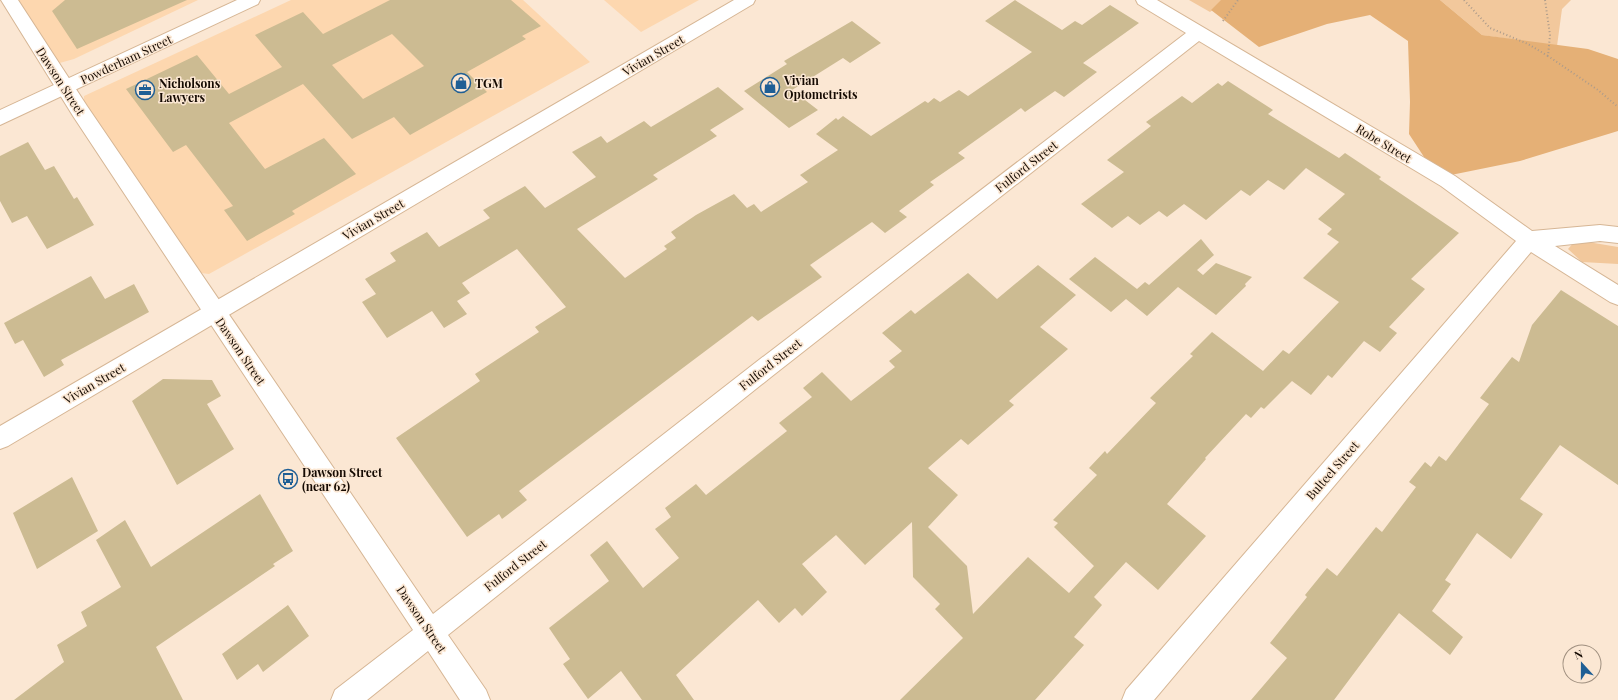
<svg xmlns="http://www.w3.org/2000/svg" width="1618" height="700" font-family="'Playfair Display',serif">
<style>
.built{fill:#fdd7af}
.green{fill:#f2c89c}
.forest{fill:#e5b076}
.building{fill:#ccbb92;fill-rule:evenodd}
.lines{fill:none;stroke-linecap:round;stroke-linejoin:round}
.minor-casing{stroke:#d6b695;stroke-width:2}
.major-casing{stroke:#d6b695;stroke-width:2}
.path{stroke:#ac9b8b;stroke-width:2;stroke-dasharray:1 2.5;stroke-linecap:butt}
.minor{fill:#fff;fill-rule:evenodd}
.major{fill:#fff;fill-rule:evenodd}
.labels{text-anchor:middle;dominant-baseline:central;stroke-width:3;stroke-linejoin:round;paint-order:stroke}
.street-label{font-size:12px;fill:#150a02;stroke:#fbe7d3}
.poi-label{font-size:12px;font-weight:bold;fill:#150a02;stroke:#fbe7d3;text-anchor:start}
</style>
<rect width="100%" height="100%" fill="#fbe7d3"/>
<path class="built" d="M16,0H198L74,59L56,64Z
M291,0H523L590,62L209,274L201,273L84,103V96Z
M604,0H699L641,32Z"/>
<path class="green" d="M1189,0H1226L1210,12Z
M1440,0H1571L1562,9L1557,46L1482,35Z
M1576,240L1618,247V264L1582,262L1568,249Z"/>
<path class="forest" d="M1221,0H1440L1482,35L1588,49L1618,59V131L1520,161L1446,176L1426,160L1409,134L1410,102L1408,41L1370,15L1327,24L1259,47L1211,10Z"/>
<path class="building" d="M65,0H187L77,49L52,11Z
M390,0H511L541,26L522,36L526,39L467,72L487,92L410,135L394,117L352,139L303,84L229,123L265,169L324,138L356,174L292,211L295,214L247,241L224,210L233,206L186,145L173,152L126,89L197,55L229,94L282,67L255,35L303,12L323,34ZM392,34L424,66L363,99L332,65Z
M1015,0L1062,30L1075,21L1082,25L1110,5L1139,23L1083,63L1097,72L1064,97L1055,91L1025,112L1021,108L958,153L965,158L930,182L934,185L899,211L907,217L885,233L872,222L810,265L822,277L758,321L752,316L519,491L527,500L502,519L499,514L467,537L396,438L480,381L475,374L539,332L535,327L566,307L517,249L462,283L470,293L457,301L467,314L444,328L432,311L387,338L362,302L376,294L365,279L396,261L390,253L427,232L439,247L490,218L483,210L525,186L545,208L596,177L572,152L601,136L607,143L644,121L651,127L718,87L744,109L710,130L717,136L653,175L658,179L577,229L625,278L667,249L664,246L676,238L671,232L696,215L734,194L747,208L754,204L761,212L808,182L800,175L838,150L816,134L836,118L838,120L843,116L871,136L925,101L928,103L934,98L940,102L959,90L968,96L1032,52L985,21Z
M852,21L881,43L850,63L843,58L792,90L818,110L789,128L744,91L787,64L784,61Z
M1228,81L1273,110L1268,114L1339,158L1345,153L1381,177L1379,179L1459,233L1411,279L1425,289L1389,327L1397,333L1380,352L1364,341L1332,378L1328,375L1311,395L1292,381L1264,409L1261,407L1251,418L1246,414L1205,458L1206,459L1167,504L1206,536L1158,590L1126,562L1094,597L1102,605L1074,637L1084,645L1035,700H900L963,638L935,609L940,604L913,577L912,522L865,565L836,535L802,564L827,592L802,616L795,608L779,623L758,600L676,675L694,700H642L621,671L588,699L563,664L570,659L549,628L609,581L590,555L607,541L643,588L679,558L655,529L671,517L665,508L696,484L706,495L787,431L779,423L812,397L803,388L822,372L851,401L895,367L889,361L902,351L882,333L911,310L915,314L968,273L997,299L1038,265L1076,295L1040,327L1068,349L1009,401L1014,405L968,445L961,439L928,468L958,495L928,527L967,566L973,614L1028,557L1069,593L1094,566L1054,527L1058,523L1053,520L1097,475L1089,468L1105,451L1107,454L1156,403L1150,398L1193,356L1190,354L1212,332L1263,371L1283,350L1289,354L1339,302L1303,278L1339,242L1327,234L1332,229L1318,219L1345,194L1306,168L1284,190L1268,180L1250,196L1241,190L1206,220L1184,204L1167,217L1159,211L1140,225L1128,216L1112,228L1081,204L1124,172L1107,160L1151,126L1146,122L1182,96L1192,103L1218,83L1222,86Z
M28,142L45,170L54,166L74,199L77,197L94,225L47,249L27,216L12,223L0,201V156Z
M1201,239L1214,255L1197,270L1203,275L1216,263L1252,277L1245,284L1246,286L1216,315L1178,287L1147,316L1126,299L1111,312L1069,279L1095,257L1137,289L1145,282L1149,285Z
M91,276L105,299L134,284L149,312L61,360L64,365L44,377L23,340L15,344L4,323Z
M1561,290L1618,326V485L1560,445L1520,499L1543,514L1511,559L1477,533L1445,580L1451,584L1432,611L1463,637L1450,655L1399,613L1334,700H1251L1287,658L1270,643L1307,597L1305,595L1327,568L1337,576L1376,527L1382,532L1416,487L1409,482L1425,462L1431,467L1439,456L1446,461L1489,404L1480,398L1512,357L1519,362L1532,325Z
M163,379L212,380L221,396L207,404L234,449L177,485L132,401Z
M72,477L98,531L37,569L13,513Z
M260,494L293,551L273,564L275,566L156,647L183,700H14L64,662L57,645L87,626L81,612L121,587L96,540L125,520L151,567Z
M288,605L309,636L263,672L258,664L237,680L222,654Z"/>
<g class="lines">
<defs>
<path id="minor" d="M1,0H18L87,106L433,614L755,363L1186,33L1138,4L1136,0H1157L1455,176L1532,231L1600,225L1618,227V243L1600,241L1555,246L1618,285V305L1610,302L1531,252L1154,700H1122L1126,690L1516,241L1441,186L1199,41L771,377L448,635L486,690L490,700H460L428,651L367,700H331L335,690L413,630L73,116Z"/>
<path id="major" d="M237,0H260L258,4L0,125V110Z
M734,0H755L753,4L8,446L0,449V426Z"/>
</defs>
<use href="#minor" class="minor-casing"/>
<use href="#major" class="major-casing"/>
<path class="path" d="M1464,0L1490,28L1528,44L1548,56
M1545,0L1550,35L1548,56L1598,90L1618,107
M1223,21L1238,0"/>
<use href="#minor" class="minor"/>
<use href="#major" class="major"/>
</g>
<defs>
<symbol id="shop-ring" viewBox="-11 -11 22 22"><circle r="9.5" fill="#fbe7d3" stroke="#1f5f95" stroke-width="1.5"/><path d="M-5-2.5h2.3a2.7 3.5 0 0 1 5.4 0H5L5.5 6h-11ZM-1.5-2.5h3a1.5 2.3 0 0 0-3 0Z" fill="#1f5f95"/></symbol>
<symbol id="office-ring" viewBox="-11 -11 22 22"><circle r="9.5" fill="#fbe7d3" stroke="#1f5f95" stroke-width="1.5"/><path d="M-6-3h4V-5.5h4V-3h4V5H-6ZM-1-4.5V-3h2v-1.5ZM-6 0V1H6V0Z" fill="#1f5f95"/></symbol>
<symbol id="bus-ring" viewBox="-11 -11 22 22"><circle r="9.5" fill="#fbe7d3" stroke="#1f5f95" stroke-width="1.5"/><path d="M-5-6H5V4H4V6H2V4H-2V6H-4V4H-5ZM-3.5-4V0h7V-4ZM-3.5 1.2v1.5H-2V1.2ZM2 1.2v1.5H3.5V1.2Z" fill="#1f5f95"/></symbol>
</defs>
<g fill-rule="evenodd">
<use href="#shop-ring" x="450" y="72" width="22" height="22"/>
<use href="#shop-ring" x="759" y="76" width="22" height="22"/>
<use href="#office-ring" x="134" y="79" width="22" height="22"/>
<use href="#bus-ring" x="277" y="468" width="22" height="22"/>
</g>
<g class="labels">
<g class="street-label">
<text transform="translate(653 55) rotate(-30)">Vivian Street</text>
<text transform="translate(126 59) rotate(-25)">Powderham Street</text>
<text transform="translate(61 81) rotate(57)">Dawson Street</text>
<text transform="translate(1384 143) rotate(31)">Robe Street</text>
<text transform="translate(1026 166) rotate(-38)">Fulford Street</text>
<text transform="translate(373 219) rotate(-30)">Vivian Street</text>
<text transform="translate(241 351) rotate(56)">Dawson Street</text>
<text transform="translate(770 364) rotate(-38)">Fulford Street</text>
<text transform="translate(94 383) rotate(-30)">Vivian Street</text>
<text transform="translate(1332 470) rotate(-49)">Bulteel Street</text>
<text transform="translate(515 565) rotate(-38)">Fulford Street</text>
<text transform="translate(422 619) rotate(56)">Dawson Street</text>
</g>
<g class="poi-label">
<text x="784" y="80">Vivian<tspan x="784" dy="14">Optometrists</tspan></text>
<text x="159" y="83">Nicholsons<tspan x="159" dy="14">Lawyers</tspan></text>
<text x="475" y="83">TGM</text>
<text x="302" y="472">Dawson Street<tspan x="302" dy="14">(near 62)</tspan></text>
</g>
</g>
<g transform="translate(1582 664) rotate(339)"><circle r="19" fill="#fbe7d3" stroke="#9f8f7f"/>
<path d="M0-3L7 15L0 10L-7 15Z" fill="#1f5f95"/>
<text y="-6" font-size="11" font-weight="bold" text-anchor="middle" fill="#150a02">N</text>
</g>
</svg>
